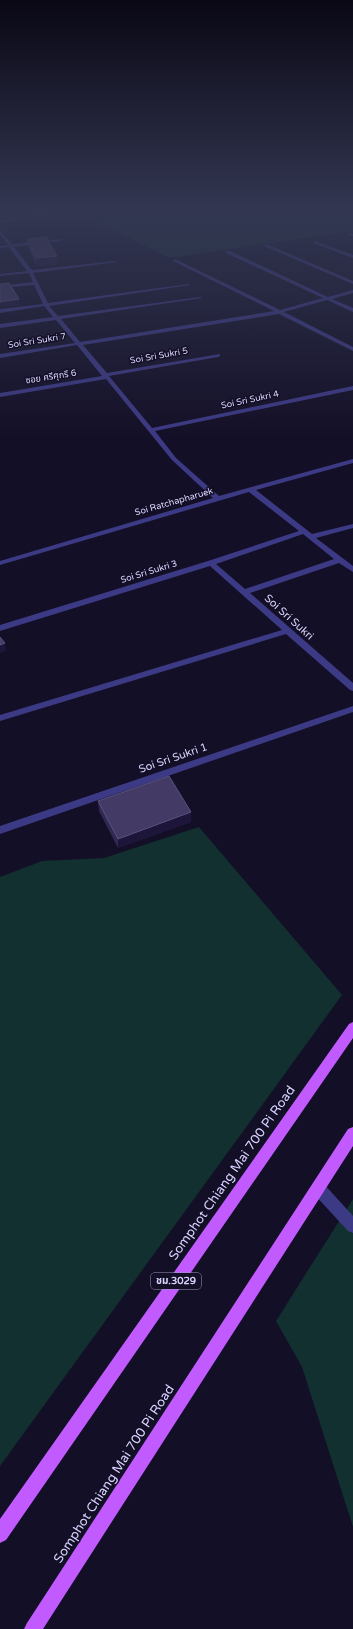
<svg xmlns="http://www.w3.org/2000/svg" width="353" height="1629" font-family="'Varela Round','Noto Sans Thai',sans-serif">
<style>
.green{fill:#12302f}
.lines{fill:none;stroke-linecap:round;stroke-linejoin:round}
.minor{fill:#3d3a85;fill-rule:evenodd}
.major{fill:#c25bff;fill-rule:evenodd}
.wall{fill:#312854}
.shaded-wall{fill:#1d163a}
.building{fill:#433a66;stroke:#5a527e}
.labels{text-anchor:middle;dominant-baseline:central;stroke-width:3;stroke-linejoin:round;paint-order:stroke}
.far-street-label{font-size:9px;fill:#d9d4ff;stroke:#130f26}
.shield{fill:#130f26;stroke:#9e99be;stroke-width:1}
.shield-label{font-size:10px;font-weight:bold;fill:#d9d4ff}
.street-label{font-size:11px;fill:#d9d4ff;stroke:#130f26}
.near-street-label{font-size:13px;fill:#d9d4ff;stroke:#130f26}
</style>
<rect width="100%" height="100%" fill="#130f26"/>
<path class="green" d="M79,212H353V231L169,258Z
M199,827L342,995L0,1466V877L42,861L104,858Z
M353,1199V1527L302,1367L276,1321Z"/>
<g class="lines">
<path class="minor" d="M55,212H63L0,223V221Z
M0,231L12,244L62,239L60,241L14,247L32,270L115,261L117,262L33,273L48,303L188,284L190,285L49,306L58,316L200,297L202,298L61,319L80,342L274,311L173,261L175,259L280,310L323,298L226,253V251H230L328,297L353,290V293L332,299L353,308V312L327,300L284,312L353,347V351L279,314L83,345L107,373L220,354V356L218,357L109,376L152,428L353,386V390L155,431L176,458L219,496L353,459V463L256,490L312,534L353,524V528L316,538L353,566V572L339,563L250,593L353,683V691L350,690L286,634L0,721V715L282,630L210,566L0,631V625L208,561L299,531L249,492L0,565V561L213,498L172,460L106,379L0,397V393L102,376L77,345L0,358V354L75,343L56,320L0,328V324L53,317L44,306L0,313V309L43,304L34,285L0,288V286L33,282L29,273L0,276V274L27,271L9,247L0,248V246L8,245L0,235ZM303,534L334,559L245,589L216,564Z
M350,233L353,234V236L348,235Z
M315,241L353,255V258L313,243Z
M266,244L353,281V284L264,246Z
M353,706V712L0,834V826Z
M318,1181L323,1183L353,1216V1233L348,1231L313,1193L311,1188L313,1183Z"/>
<path class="major" d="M353,1022V1038L6,1540L0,1543V1519L349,1024Z
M353,1127V1146L43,1629H24L27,1623L348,1129Z"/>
</g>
<path class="wall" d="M27,239L58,264L37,266L28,247Z
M98,801L191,822L118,848L99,811Z"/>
<path class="shaded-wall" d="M57,256L58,264L37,266L36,258Z
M19,299L20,305L0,308V302Z
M5,643L6,651L0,653V645Z
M191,812V822L118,848V839Z"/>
<path class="building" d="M46,237L57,256L36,258L27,239Z
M9,283L19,299L0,302V284Z
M0,637L5,643L0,645Z
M169,776L191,812L118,839L98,801Z"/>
<linearGradient id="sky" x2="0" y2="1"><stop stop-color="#0a0815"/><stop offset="0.48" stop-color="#333752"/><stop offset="1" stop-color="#333752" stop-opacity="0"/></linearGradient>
<rect width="353" height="440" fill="url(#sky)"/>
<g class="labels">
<g class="far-street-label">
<text transform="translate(37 341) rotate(-9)">Soi Sri Sukri 7</text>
<text transform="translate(159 356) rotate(-10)">Soi Sri Sukri 5</text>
<text transform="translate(51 377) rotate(-9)">ซอย ศรีศุกรี 6</text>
<text transform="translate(250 400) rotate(-12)">Soi Sri Sukri 4</text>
<text transform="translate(174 502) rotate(-16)">Soi Ratchapharuek</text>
<text transform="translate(149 572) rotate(-17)">Soi Sri Sukri 3</text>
</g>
<rect class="shield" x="151" y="1273" width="50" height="16" rx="3"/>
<g class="shield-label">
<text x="176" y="1281">ชม.3029</text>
</g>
<g class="street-label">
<text transform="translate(289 617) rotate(42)">Soi Sri Sukri</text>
<text transform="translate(173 758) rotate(-19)">Soi Sri Sukri 1</text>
</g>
<g class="near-street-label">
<text transform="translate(232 1173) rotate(-55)">Somphot Chiang Mai 700 Pi Road</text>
<text transform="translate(114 1474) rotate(-57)">Somphot Chiang Mai 700 Pi Road</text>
</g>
</g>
</svg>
